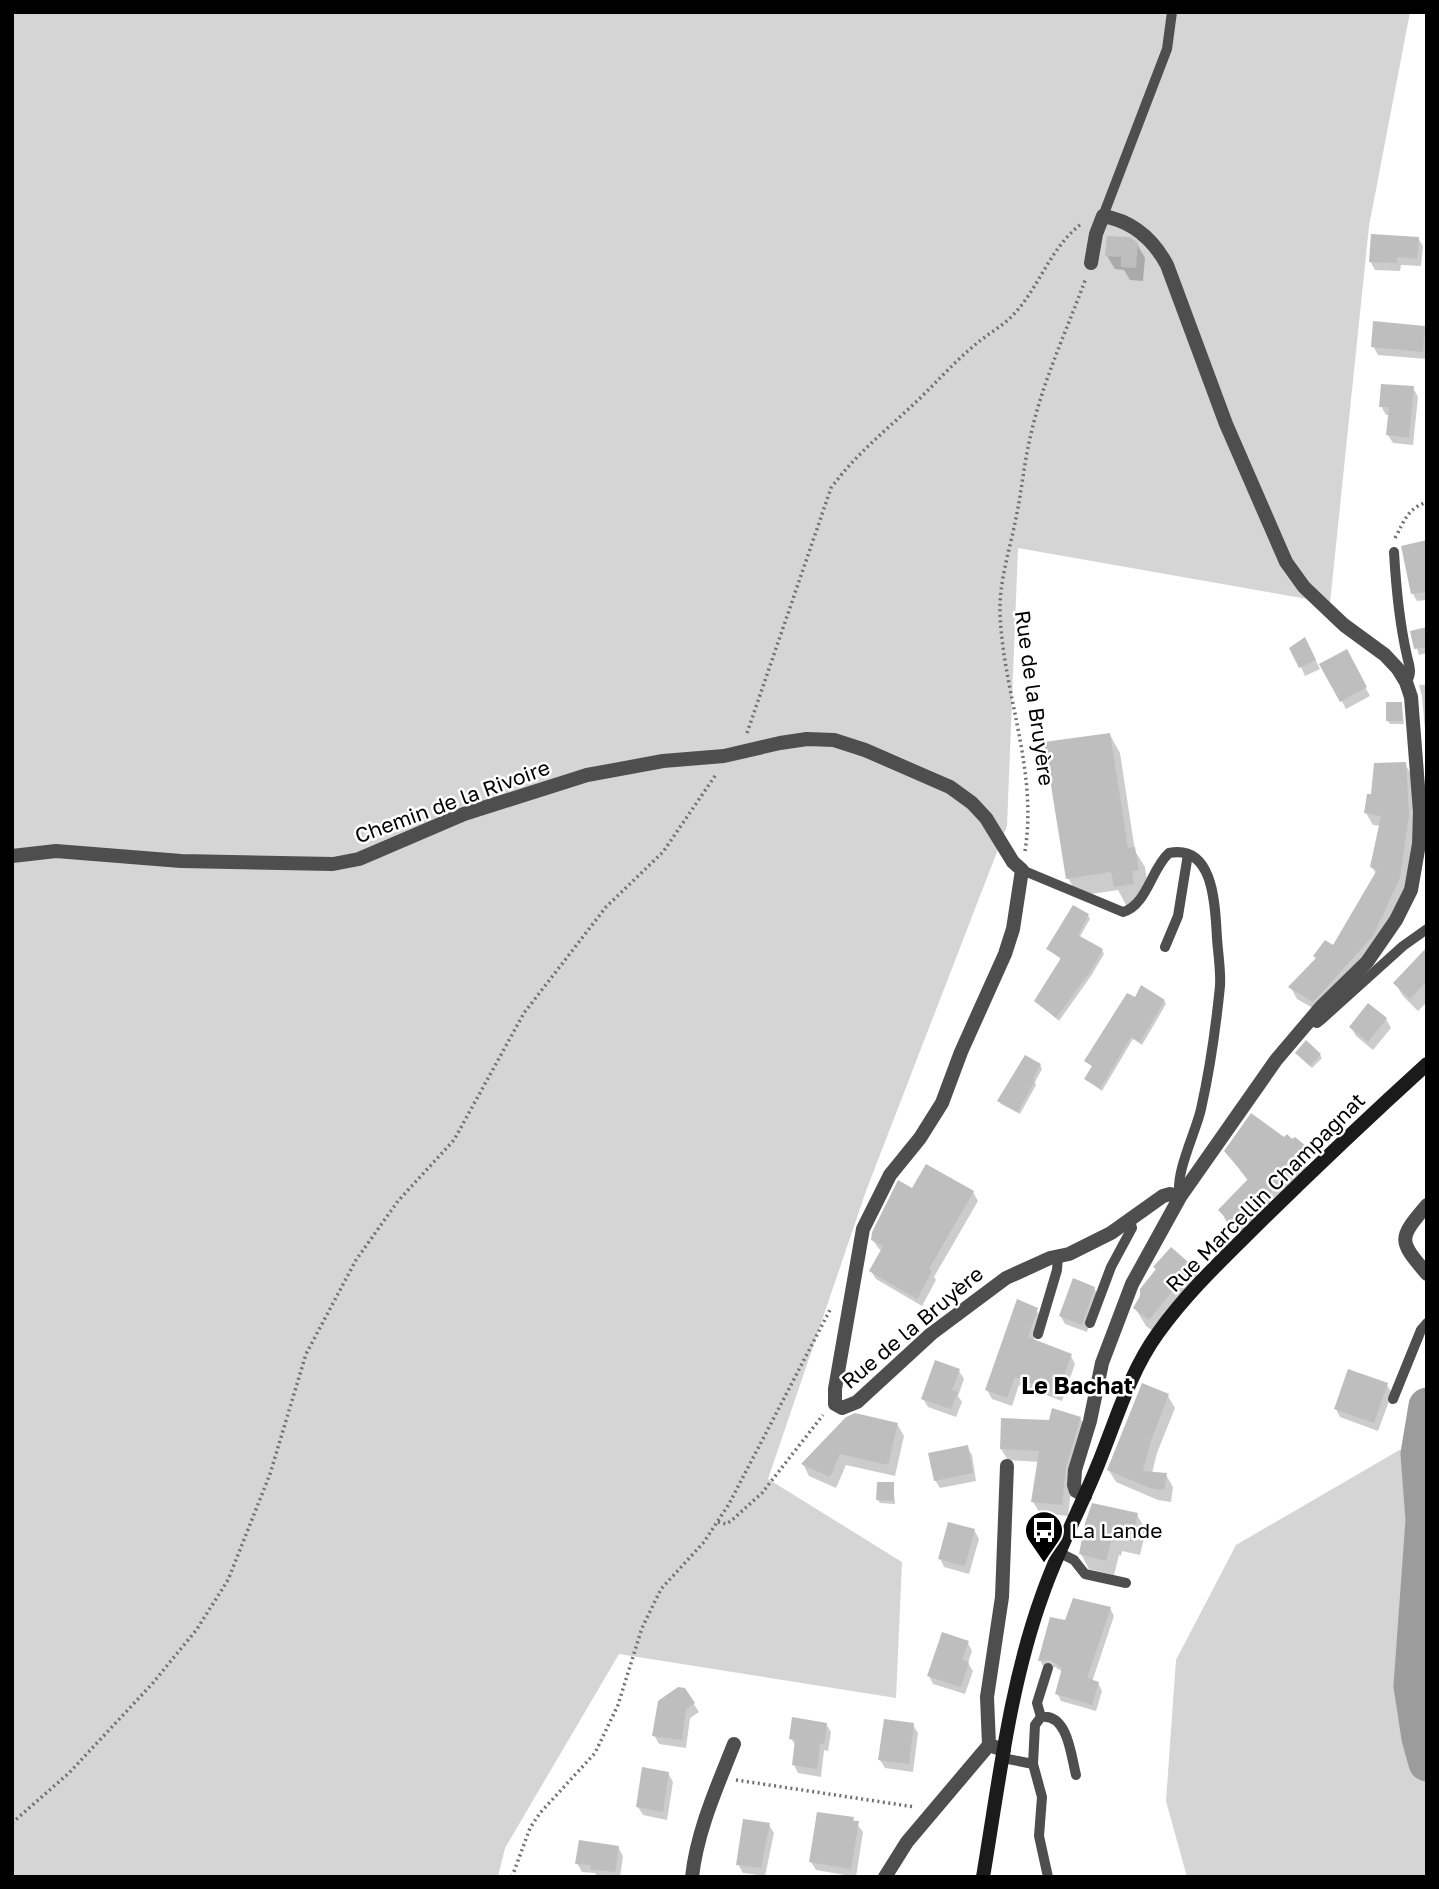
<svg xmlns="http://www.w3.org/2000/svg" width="1439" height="1889" font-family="'Golos Text',sans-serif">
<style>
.green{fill:#d5d5d5}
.shadow{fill:#0003}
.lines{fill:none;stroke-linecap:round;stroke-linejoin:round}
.river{stroke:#9c9c9c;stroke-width:37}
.building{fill:#bebebe}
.path{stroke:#707070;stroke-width:3.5;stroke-dasharray:2 3.5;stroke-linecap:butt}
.service{stroke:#4e4e4e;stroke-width:10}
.minor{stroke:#4e4e4e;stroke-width:14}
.secondary{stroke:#1b1b1b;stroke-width:14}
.labels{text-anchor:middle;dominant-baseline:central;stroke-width:5;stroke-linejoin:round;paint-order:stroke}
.street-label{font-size:21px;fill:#000;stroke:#fff}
.poi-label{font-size:21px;fill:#000;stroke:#fff;text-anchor:start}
.neighbourhood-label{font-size:23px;font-weight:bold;fill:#000;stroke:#fff}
</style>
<rect width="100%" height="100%" fill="#fff"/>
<path class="green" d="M12,12H1410L1369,226L1330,603L1018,548L1007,826L866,1191L768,1479L902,1562L896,1698L619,1654L505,1848L498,1877H12Z
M1427,1434V1877H1187L1166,1801L1176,1660L1236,1545Z"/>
<path class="shadow" d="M1418,238L1423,246L1421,266L1401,265L1400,271L1375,270L1370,261Z
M1137,244L1145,258L1143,281L1130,280L1124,270L1115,269L1107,256Z
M1424,328L1427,332V359L1378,355L1373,346Z
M1413,388L1418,397L1413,445L1393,443L1388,435L1390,415H1386L1381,406Z
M1427,542V600L1417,601L1413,594Z
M1427,629V653L1419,655L1412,632Z
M1309,647L1320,669L1305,676L1301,667Z
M1346,652L1370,696L1346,709L1322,665Z
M1419,685H1427V752L1422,696Z
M1401,704L1404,724H1390L1388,721Z
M1110,735L1120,753L1135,851L1145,867L1148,888L1144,901L1126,905L1118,890L1078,896L1068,878Z
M1405,764L1412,776L1416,818L1406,890L1379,948L1320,1012L1297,999L1291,988L1333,948L1376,874L1372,867L1381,826L1373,825L1366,813L1373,796Z
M1088,915L1090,919L1079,938L1102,950L1104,954L1091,976L1059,1021L1036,1001L1062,960L1048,949Z
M1427,957V1002L1418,1011L1403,996L1395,983Z
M1135,999L1164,1001L1166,1004L1142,1045L1133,1039L1102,1091L1086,1079L1093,1067L1087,1061Z
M1386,1019L1391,1028L1373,1050L1356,1036L1351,1027Z
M1320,1055L1322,1058L1312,1068L1299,1056Z
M1040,1065L1042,1069L1035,1082L1036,1085L1020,1114L1001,1104L999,1101Z
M1284,1140L1304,1147L1311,1159L1305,1165L1308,1170L1243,1238L1226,1221L1220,1210L1248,1181L1226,1151Z
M913,1190L973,1192L978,1201L934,1277L936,1280L922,1306L876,1279L871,1271L882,1251L878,1248L873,1240Z
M1193,1269L1204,1287L1160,1336L1146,1326L1135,1308L1157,1271Z
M1094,1288L1099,1297L1087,1332L1065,1324L1060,1315Z
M1036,1309L1041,1318L1033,1342L1071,1356L1075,1364L1062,1401L1019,1385L1012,1406L992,1399L987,1390Z
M959,1371L964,1379L958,1396L962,1402L956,1417L928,1407L923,1399Z
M1387,1385L1392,1393L1378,1431L1340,1417L1336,1409Z
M1168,1396L1175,1408L1157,1453L1152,1473L1166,1475L1173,1487L1171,1502L1158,1500L1116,1482L1108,1469Z
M1080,1418L1087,1430L1072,1480L1068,1516L1040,1513L1033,1502L1039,1462L1008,1460L1001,1449L1050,1421Z
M897,1424L904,1436L895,1476L846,1465L836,1488L809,1476L803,1464Z
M967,1447L972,1455L976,1481L940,1488L935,1480Z
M893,1484L895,1504L880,1503L878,1500Z
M1137,1515L1146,1530L1140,1555L1122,1551L1121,1556L1119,1555L1114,1575L1089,1569L1081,1554Z
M974,1530L979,1539L969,1574L944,1567L940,1558Z
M1110,1608L1114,1616L1092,1682L1098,1683L1102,1691L1096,1711L1061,1701L1057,1693L1063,1672L1055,1667L1044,1668L1040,1660L1066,1623Z
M968,1643L972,1651L968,1663L973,1671L965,1694L933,1684L929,1676Z
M684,1689L699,1712L690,1718L686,1748L659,1744L654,1735Z
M826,1724L831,1732L828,1751L824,1750L821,1777L798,1773L794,1765L796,1747L791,1738Z
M913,1725L918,1733L913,1772L885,1768L880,1760Z
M668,1773L673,1782L667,1820L643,1815L638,1807Z
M853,1819L863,1832L856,1877L816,1870L811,1862Z
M769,1825L774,1833L765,1876L743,1873L738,1864Z
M618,1847L623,1856L620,1877H597L595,1873L582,1872L577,1863Z"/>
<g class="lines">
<path class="river" d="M1427,1406L1419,1454L1424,1520L1412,1686L1420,1738L1427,1763"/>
</g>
<path class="building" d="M1371,234L1419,237L1417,259L1397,257V263L1369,262Z
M1107,236L1130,237L1138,243L1136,268L1121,267V257L1105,256Z
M1373,321L1425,326L1423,352L1371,347Z
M1381,384L1414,386L1409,438L1386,435L1389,407H1379Z
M1427,540V592L1411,594L1401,546Z
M1427,627V647L1414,649L1410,631Z
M1305,637L1316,660L1299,668L1289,648Z
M1347,649L1367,687L1340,702L1319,664Z
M1386,702H1402L1403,721H1386Z
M1110,733L1128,848L1135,847L1139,870L1132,871L1134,884L1114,887L1111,872L1066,879L1044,742Z
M1406,762L1409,814L1400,878L1373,936L1313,1002L1288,987L1316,958L1313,956L1325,940L1333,945L1377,870L1370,867L1381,816L1364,813L1367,794H1371L1374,763Z
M1073,905L1089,914L1078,935L1103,949L1090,972L1056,1018L1034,1001L1061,958L1046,949Z
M1427,947V981L1410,999L1393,983Z
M1141,985L1165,1000L1140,1042L1131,1037L1100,1089L1084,1079L1092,1066L1084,1061L1127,993L1135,997Z
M1368,1003L1387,1018L1368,1042L1349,1027Z
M1306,1040L1321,1054L1310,1066L1295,1053Z
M1025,1055L1041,1064L1033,1079L1035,1080L1018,1112L997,1101Z
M1251,1113L1284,1137L1287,1134L1292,1139L1295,1137L1306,1146L1299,1154L1303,1158L1236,1228L1218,1210L1248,1179L1224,1151Z
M926,1164L974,1191L929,1269L932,1271L917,1299L869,1271L883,1246L871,1240L872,1232L898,1180L912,1188Z
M1171,1247L1195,1268L1178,1284L1149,1320L1133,1308L1140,1296V1289L1156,1269L1153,1267Z
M1073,1278L1095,1287L1082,1325L1059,1316Z
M1017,1299L1038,1308L1028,1337L1072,1354L1057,1393L1015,1377L1007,1398L985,1390Z
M935,1360L960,1369L952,1390L958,1392L951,1409L921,1399Z
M1348,1369L1388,1383L1374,1423L1334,1409Z
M1142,1383L1169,1394L1151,1440L1143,1471L1167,1473L1164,1490L1150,1488L1107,1470Z
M1052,1408L1081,1417L1066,1467L1062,1505L1031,1502L1039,1451L1000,1449L1001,1418L1049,1420Z
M855,1413L898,1423L888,1465L840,1454L830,1477L801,1464L846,1417Z
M968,1445L973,1473L934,1481L928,1453Z
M877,1482H894V1501L876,1500Z
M1092,1503L1138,1513L1132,1541L1114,1537L1113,1542L1111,1541L1106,1561L1079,1554L1085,1523Z
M948,1522L975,1529L965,1566L938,1559Z
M1073,1598L1111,1607L1087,1678L1099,1682L1092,1705L1055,1694L1062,1668L1050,1660L1038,1661L1050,1617L1065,1620Z
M942,1632L969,1641L962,1660L969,1662L961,1687L927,1676Z
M678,1687L685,1688L695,1703L686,1709L682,1740L652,1736L658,1701Z
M792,1717L827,1723L824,1744L820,1743L817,1769L792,1765L795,1740L789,1739Z
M884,1719L914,1723L909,1764L878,1760Z
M642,1767L669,1772L663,1812L636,1807Z
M817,1812L854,1817L853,1821H859L851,1869L809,1862Z
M743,1819L770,1823L761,1868L736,1865Z
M579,1840L619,1846L615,1872L590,1869L591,1865L575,1864Z"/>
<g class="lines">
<path class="path" d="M1395,538C1405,520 1407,509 1427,502
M747,733L831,488C855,455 885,431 914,404C935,384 954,362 976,344C989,333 1003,326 1014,314C1040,286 1050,248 1081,224
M1025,851C1038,770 1003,693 1000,613C999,581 1010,549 1016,518C1022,490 1024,462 1031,434C1043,380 1067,330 1086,278
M718,1522L726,1524L731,1521L762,1493L823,1415
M736,1780L915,1807
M12,1823L69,1773L152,1684L197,1629L228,1580L270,1474L306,1354L356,1260L398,1201L454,1140L524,1013L606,907L663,852L717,773
M512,1877L530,1828L540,1813L595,1753L618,1705L642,1628L661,1589L704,1542L729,1504L831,1308"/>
<path class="service" d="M1103,216L1167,49L1172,12
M1394,552C1396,587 1399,621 1407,656C1409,665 1413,674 1406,682
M1022,870L1123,912C1147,905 1151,869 1169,853C1215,844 1215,908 1217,938C1218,954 1221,970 1220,986C1216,1026 1210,1069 1201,1109C1196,1132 1174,1174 1180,1197
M1165,947L1178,916L1188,854
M1309,1020L1317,1023L1322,1019L1403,946L1427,929
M1090,1323L1111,1267L1132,1228L1130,1220
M1038,1334L1057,1270L1058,1256
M1393,1399L1421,1330L1427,1323
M1060,1553L1074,1560L1085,1574L1126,1583
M1041,1717L1037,1703L1048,1668
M1003,1758L1033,1764
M1048,1877L1039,1836L1042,1797L1033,1764L1035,1725L1041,1717C1068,1713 1071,1756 1076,1775"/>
<path class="minor" d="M12,856L56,851L181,861L333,864L359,859L464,814L587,775L663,761L724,756L780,743L807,739L834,740L865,750L950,787L972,803L986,818L1013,862L1022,870L1013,929L1005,954L961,1052L942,1103L920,1138L890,1175L863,1229L835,1389V1404L842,1408L857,1402L931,1334L1006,1278L1050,1258L1069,1254L1111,1233L1163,1196L1170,1194L1180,1197
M1427,1205C1398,1239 1398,1240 1427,1274
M1085,1496L1076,1491L1074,1485L1075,1470L1090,1421L1102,1363L1132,1284L1180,1197L1276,1060L1321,1007L1367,962L1396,920L1411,890L1419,844L1420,812L1411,697L1406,682L1398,669L1385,655L1344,625L1325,607L1304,587L1286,562L1226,424L1167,265C1153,239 1132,221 1103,216L1096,234L1091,263
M1004,1750L989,1745L987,1697L1002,1597L1007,1466
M692,1877C697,1831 717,1787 734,1744
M885,1877L907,1842L989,1745"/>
<path class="secondary" d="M983,1877C999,1782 1010,1683 1043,1593C1058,1550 1080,1509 1097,1467C1116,1421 1129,1373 1158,1333C1188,1291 1226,1256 1262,1220C1316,1167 1371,1115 1427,1064"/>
</g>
<defs>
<symbol id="bus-pin" viewBox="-11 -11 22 30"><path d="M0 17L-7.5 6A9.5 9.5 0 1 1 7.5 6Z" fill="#000" stroke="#fff"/><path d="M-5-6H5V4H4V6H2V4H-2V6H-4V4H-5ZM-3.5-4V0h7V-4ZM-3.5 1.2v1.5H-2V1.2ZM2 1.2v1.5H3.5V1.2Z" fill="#fff"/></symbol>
</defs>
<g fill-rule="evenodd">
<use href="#bus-pin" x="1022" y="1508" width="44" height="60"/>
</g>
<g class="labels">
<g class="street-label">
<text transform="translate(1035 698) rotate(82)">Rue de la Bruyère</text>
<text transform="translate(452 801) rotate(-20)">Chemin de la Rivoire</text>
<text transform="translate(1265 1192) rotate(-45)">Rue Marcellin Champagnat</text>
<text transform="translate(912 1327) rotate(-40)">Rue de la Bruyère</text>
</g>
<g class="poi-label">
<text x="1071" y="1530">La Lande</text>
</g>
<g class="neighbourhood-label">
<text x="1077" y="1385">Le Bachat</text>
</g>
</g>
<rect width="1439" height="1889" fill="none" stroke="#000000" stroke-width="28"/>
</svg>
